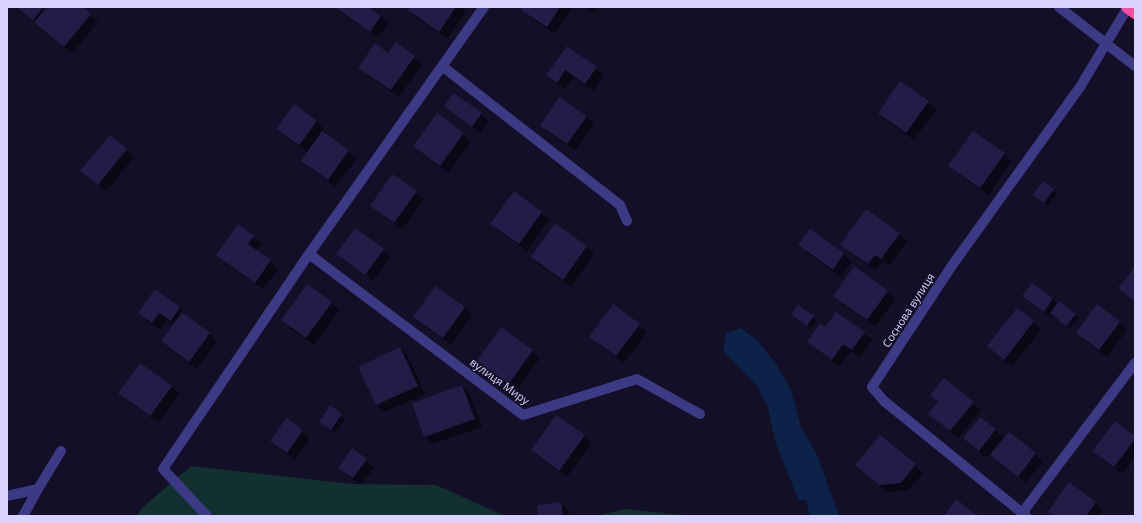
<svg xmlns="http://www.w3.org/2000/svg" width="1142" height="523" font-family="'Open Sans',sans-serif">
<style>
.green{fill:#12302f}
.water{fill:#0c2248}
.shadow{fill:#0007}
.building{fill:#241b47}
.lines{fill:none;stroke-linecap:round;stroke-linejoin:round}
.street{stroke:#3d3a85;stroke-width:10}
.highway{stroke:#ff4fa3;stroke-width:12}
.labels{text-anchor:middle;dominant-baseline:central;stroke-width:3;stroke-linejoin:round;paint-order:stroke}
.street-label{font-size:11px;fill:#d9d4ff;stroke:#130f26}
</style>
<rect width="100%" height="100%" fill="#130f26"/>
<path class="green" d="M191,466L352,484L436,485L505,516H137L143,507Z
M625,509L692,516H596Z"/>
<path class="water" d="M740,328L756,339L775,362L791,390L801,427L817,455L839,515L841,516H810L806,499L799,501L775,441L768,408L757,386L723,351L726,333Z"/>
<path class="shadow" d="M20,7H38L44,12L48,7H81L98,22L72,54L43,30L36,22L23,12Z
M336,7H368L381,16L388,24L378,38L342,13Z
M411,7H462L466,11L447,38L416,17L409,10Z
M525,7H573L555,34L530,17L523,10Z
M585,7H599L594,14Z
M567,47L596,68L604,75L593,91L573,77L565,89L555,83L548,75Z
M389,54L414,57L422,64L399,97L367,75L359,67Z
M900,82L928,102L936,110L914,140L886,120L879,112Z
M446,106L481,114L488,122L480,133L453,113Z
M437,115L463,134L471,142L448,173L422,153L414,146Z
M586,117L594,124L575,151L549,133L541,125Z
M316,121L324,129L321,132L348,151L356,159L336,187L310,168L302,161L308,153L285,136L278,129Z
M973,132L1004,154L1012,161L988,195L957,173L950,166Z
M110,136L134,157L106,192L81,171Z
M1043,183L1057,193L1048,206L1035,195Z
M416,192L424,199L402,230L379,213L371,206Z
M541,213L549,220L527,251L499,231L492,224Z
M555,225L587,247L594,254L571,287L540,265L532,257Z
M810,230L844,254L851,262L841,277L807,253L800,245Z
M899,234L907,241L889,266L883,261L876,271L849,252L841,245Z
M254,237L261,244L256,251L270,261L278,269L263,289L225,262L217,255Z
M383,250L391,257L373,282L369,279L370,277L345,259V261L338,254Z
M1135,269V303L1119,288Z
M1032,284L1053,299L1058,304L1075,314L1079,318L1070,329L1054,316L1052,318L1031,303L1024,296Z
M435,287L465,308L472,315L451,345L422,324L414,317Z
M155,291L180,308L187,316V317L210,334L217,341L197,369L170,349L162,341L174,325L167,320L160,330L147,321L140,313Z
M887,291L895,299L875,327L842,303L834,296Z
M331,303L339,310L314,345L290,328L282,320Z
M613,306L639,325L647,332L624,363L598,344L591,337Z
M1017,309L1034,322L1041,330L1012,367L996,354L988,346Z
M813,317L817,320L811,328L796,318Z
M1119,323L1127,330L1107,357L1084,340L1077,332Z
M826,329L864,333L872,340L860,357L851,351L840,366L816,349L808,342Z
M400,348L408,356L425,394L384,412L377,405L359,367Z
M532,350L540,358L517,390L486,369L478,361Z
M462,386L470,394L482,427L432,444L425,436Z
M171,387L179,394L158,423L127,400L120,393Z
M931,395L973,403L981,410L958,438L937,421L930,414L939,403Z
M330,407L345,419L335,433L324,425Z
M286,420L302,431L310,439L295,460L279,448L271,441Z
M996,430L1003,437L987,458L972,446L965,438Z
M1009,433L1036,454L1043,461L1026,483L999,463L992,455Z
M584,436L591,443L567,477L540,458L532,450Z
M880,436L923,473L909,490L887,492L856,465Z
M1135,437V456L1122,474L1101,458L1094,451Z
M352,450L366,460L374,468L361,485L347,475L340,467Z
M1069,484L1095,503L1103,511L1099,516H1054L1049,511Z
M561,503L568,510L569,516H539Z"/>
<path class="building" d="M19,7H40L42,9L33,20L18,8Z
M47,7H83L91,14L64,47L34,22Z
M335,7H369L381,16L370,32Z
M410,7H456L439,32L408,10Z
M523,7H560L547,27L521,10Z
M396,42L415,56L391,90L358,68L375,43L388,53Z
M567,46L597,67L585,84L565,70L557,83L546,75Z
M900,81L929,101L906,133L878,113Z
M454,93L482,113L472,127L444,106Z
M559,97L587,116L567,144L540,126Z
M294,104L317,121L299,145L276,129Z
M437,113L464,133L440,166L413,146Z
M322,131L349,150L328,180L301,161Z
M973,131L1005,153L980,188L948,166Z
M110,135L127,149L98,185L80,171Z
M392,174L417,191L394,223L370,206Z
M1043,181L1054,189L1044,203L1033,195Z
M514,191L542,212L519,244L490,224Z
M866,209L900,233L881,259L875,255L868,264L840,245Z
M555,223L587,246L563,280L531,257Z
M238,224L254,236L248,244L271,260L255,283L216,255Z
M355,228L384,249L365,275L336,254Z
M810,229L844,253L833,270L798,245Z
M854,266L888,291L867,320L833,296Z
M1135,267V302L1118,288Z
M1032,283L1053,298L1044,312L1022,296Z
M307,284L332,302L306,338L281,320Z
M435,286L465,307L443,338L413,317Z
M155,289L180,307L171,321L159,313L152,323L138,313Z
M1059,301L1076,314L1066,326L1050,313Z
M613,304L640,324L616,356L589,337Z
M1097,304L1120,322L1099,350L1076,333Z
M798,305L814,316L807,326L791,314Z
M1017,308L1034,321L1004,360L987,346Z
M182,312L210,333L189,362L161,341Z
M836,312L865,332L852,350L843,344L832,360L807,342L820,323L825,327Z
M501,327L533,350L509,384L477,361Z
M400,347L418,386L376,405L358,367Z
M140,363L172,386L150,416L118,393Z
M944,378L974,402L950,431L928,414L938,402L930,395Z
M462,385L475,419L424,437L412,403Z
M330,405L342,414L331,430L319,422Z
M556,415L585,435L559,471L531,450Z
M980,417L996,429L979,451L963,438Z
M286,418L303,430L287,453L270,441Z
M1115,421L1135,436V439L1114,467L1092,451Z
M1009,432L1036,453L1018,477L990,455Z
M880,435L916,464L901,483L879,485L855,465Z
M352,448L367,459L353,478L338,468Z
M1069,482L1096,502L1086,516H1054L1048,512Z
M956,499L978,516H944Z
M561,502L563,516H538L537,505Z"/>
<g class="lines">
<path class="street" d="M1059,7L1135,66
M442,66L620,205L627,221
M309,254L523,415L637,379L700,414
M7,496L38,489L61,451
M1022,513L1135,363
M23,516L38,489
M207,516L163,469L309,254L484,7
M1026,516L884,401L872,387L951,267L1080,87L1128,7"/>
<path class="highway" d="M1127,7L1135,13"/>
</g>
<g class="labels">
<g class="street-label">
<text transform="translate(908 310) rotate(-57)">Соснова вулиця</text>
<text transform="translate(500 381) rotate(36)">вулиця Миру</text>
</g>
</g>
<rect width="1142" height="523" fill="none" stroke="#d9d4ff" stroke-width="16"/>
</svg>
